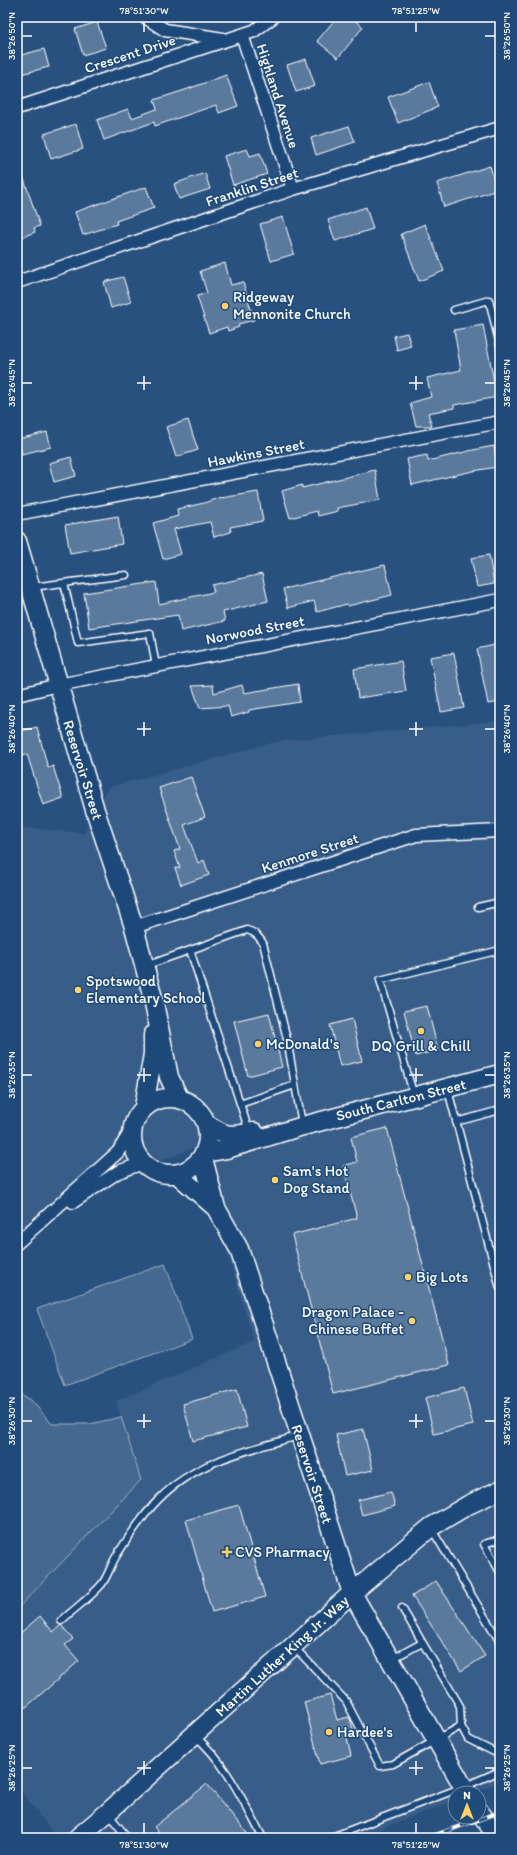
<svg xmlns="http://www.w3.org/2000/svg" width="517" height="1855" font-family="Itim,sans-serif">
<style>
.built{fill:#375d88}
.green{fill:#446890;stroke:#a2b4c8}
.building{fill:#5a7a9d;stroke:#fff}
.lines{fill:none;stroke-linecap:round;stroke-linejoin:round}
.lane-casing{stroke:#fff;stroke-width:9}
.street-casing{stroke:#fff;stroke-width:15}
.secondary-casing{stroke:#fff;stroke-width:21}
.lane{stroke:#1f4a7a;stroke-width:6}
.street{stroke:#1f4a7a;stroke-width:12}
.secondary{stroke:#1f4a7a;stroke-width:18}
.rail-casing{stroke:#fff;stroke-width:4.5}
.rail{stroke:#1f4a7a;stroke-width:3;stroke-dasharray:9;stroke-linecap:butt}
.ticks{fill:none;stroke:#fff;stroke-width:1.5}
.poi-dot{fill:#ffd166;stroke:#1f4a7a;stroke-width:1.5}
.labels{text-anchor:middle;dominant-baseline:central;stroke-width:3;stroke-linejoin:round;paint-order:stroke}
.street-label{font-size:15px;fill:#fff;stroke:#1f4a7a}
.poi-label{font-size:15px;fill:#fff;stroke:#1f4a7a;text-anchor:start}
.neatline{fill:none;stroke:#fff;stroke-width:1.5}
.ticks-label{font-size:10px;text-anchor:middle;fill:#fff}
</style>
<rect width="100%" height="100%" fill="#28517f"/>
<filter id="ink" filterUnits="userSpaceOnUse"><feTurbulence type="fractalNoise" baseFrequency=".025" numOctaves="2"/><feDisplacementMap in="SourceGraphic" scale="8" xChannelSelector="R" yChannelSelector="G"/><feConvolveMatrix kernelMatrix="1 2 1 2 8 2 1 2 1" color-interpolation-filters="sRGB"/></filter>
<g filter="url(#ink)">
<path class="built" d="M500,721V1782L473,1793H455V1800L357,1838H47L52,1832L17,1785V1609L141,1480L116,1401L254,1342L196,1147L82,1191L17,1231V827L84,833L109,787L279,741Z"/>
<path class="green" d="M165,1264L192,1339L65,1385L37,1309Z
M17,1392L31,1400L52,1424H90L121,1417L141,1480L17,1609Z"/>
<path class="building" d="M337,17H351L363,27L338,58L317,41Z
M97,22L106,48L83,55L75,29Z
M44,49L49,67L21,74L17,56Z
M306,59L315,86L296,92L287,65Z
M226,75L238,106L219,113L216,105L155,126L154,122L104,140L97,120L128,109L132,118L157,109L154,100L188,89Z
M429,82L438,107L398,123L388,97Z
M76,124L83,149L51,159L44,134Z
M349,126L355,142L316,155L311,138Z
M247,149L250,156L260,153L267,174L233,185L224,156Z
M19,165L40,226L34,228L35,232L17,239V166Z
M490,166L497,190L444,207L437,183Z
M205,173L210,189L179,199L174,184Z
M146,187L154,208L116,221L117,224L83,235L75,212Z
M366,207L373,229L335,241L328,220Z
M283,217L294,254L271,261L260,224Z
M425,224L444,271L419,281L401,234Z
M225,263L231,285L243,282L254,320L238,324L239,327L228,331L227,327L209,333L197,296L207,293L200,271Z
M123,277L131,302L111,308L104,282Z
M483,325L497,397L454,405V408L428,413L432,426H416L410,403L431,397L427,378L461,370L454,330Z
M407,333L411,346L397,350L394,336Z
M188,420L198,450L176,457L166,427Z
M47,432L51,447L22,454L18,439Z
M494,446L497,467L473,471L412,485L407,459L427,455L428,461L473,450Z
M71,457L76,476L54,482L49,463Z
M375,470L380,500L337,508L338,511L318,516L317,511L290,518L282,491L302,485V488Z
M258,492L263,521L230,527L231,532L214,537L210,522L174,529L181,554L163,559L153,523L178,516L177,509L204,503L221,497V498Z
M118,516L122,544L70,553L65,525Z
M489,555L494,584L477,587L471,558Z
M385,565L392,595L348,606L347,604L317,612L314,601L288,608L283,589Z
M262,574L268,601L223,612L225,621L181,631L178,615L89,628L84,593L156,582L159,604L214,592L212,585Z
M499,644L500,702L488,704L477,649Z
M454,653L464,708L441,712L430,657Z
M401,661L406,691L358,698L354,669Z
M298,684L300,702L249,710V712L231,717L228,706L200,708L192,686L213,685L214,693L242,685L244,693Z
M37,727L48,768L53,766L63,798L43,805L27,754L17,756V732Z
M191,777L205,817L184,825L198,863L204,860L209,875L181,885L175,868H180L174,851L180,849L159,788Z
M427,1006L438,1050L416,1056L404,1011Z
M269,1013L282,1067L248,1076L234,1021Z
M352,1019L362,1061L340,1066L330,1025Z
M387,1128L449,1365L333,1394L292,1235L357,1218L343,1166L357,1162L351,1137Z
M464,1388L473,1425L434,1434L425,1398Z
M237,1389L247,1427L193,1441L183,1404Z
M363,1429L373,1470L345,1476L336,1435Z
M391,1492L395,1506L362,1515L358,1500Z
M239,1505L265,1597L212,1612L186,1520Z
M436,1581L485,1656L461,1671L412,1596Z
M40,1616L53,1632L61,1625L73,1639L65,1645L79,1661L17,1715V1636Z
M330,1695L337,1720L349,1717L350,1719L354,1732L346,1734L351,1756L320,1764L304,1702Z
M207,1784L251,1838H163L154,1827Z"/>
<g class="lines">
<defs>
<path id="lane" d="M454,310L489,300L500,346
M64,583L78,643L150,633L156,666
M32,587L126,575
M478,907L500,902
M190,950L249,1131
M145,966L247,930C255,932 258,936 263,943L287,1039L302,1124
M448,1090L500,1288
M414,1096L380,980L500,950
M240,1104L295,1085
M456,1122L500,1110
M431,1528L500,1642
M500,1539L484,1544L500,1572
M402,1608L460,1706L461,1726L468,1739L500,1755
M61,1621C74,1609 90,1598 102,1584C108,1576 111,1564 117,1555C129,1536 143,1515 159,1499C196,1461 249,1450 298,1436
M294,1647L346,1701L380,1766L393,1764L461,1726
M392,1659L422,1643
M195,1736C226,1762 244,1803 263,1838
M109,1815L128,1838
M329,1838L463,1787L500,1771"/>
<path id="street" d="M145,17L165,30L223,39
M242,35L293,189
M17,108L254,31L273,17
M17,282L293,189L500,128
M17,514L500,422
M17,695L58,685L500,600
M134,927L416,835L500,831
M73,1202L118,1172L143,1163
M17,1243L118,1152L132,1129"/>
<path id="secondary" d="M17,541L95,810L134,927L153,998L169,1077L179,1098
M132 1136a38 38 0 1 1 76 0a38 38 0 1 1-76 0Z
M144,1107L153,1054V1035
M207,1124C229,1138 229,1136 254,1132
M205,1153L227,1149L303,1126L500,1074
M203,1158L216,1208L239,1249L352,1593L467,1793
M177,1174L216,1208
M479,1811L498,1838
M77,1838L107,1813L352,1593L431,1527L468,1505L500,1490"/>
</defs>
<use href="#lane" class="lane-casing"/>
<use href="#street" class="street-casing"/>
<use href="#secondary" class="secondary-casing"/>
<use href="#lane" class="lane"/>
<use href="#street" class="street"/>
<use href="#secondary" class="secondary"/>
<defs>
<path id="rail" d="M427,1838L500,1812"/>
</defs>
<use href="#rail" class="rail-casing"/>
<use href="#rail" class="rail"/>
</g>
</g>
<path class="ticks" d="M144,22V32M416,22V32M22,36H32M485,36H495M144,376V390M416,376V390M22,383H32M137,383H151M409,383H423M485,383H495M144,722V736M416,722V736M22,729H32M137,729H151M409,729H423M485,729H495M144,1068V1082M416,1068V1082M22,1075H32M137,1075H151M409,1075H423M485,1075H495M144,1414V1428M416,1414V1428M22,1421H32M137,1421H151M409,1421H423M485,1421H495M144,1761V1775M416,1761V1775M22,1768H32M137,1768H151M409,1768H423M485,1768H495M144,1823V1833M416,1823V1833"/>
<g class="poi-dot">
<circle cx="225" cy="306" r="4"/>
<circle cx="78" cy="990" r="4"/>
<circle cx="421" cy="1031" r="4"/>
<circle cx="258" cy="1044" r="4"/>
<circle cx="275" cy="1180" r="4"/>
<circle cx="408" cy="1277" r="4"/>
<circle cx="412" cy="1321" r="4"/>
<path d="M225 1546h4v4h4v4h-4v4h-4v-4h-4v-4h4z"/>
<circle cx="329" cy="1732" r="4"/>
</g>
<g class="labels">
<g class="street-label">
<text transform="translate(130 54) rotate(-18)">Crescent Drive</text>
<text transform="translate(278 96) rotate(72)">Highland Avenue</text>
<text transform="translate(252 187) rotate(-18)">Franklin Street</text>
<text transform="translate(256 453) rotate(-11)">Hawkins Street</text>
<text transform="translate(255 630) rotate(-11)">Norwood Street</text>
<text transform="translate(83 770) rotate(73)">Reservoir Street</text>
<text transform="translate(310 853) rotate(-18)">Kenmore Street</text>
<text transform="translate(401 1100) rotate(-14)">South Carlton Street</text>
<text transform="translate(312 1474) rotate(72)">Reservoir Street</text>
<text transform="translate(282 1656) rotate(-42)">Martin Luther King Jr. Way</text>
</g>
<g class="poi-label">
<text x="233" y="297">Ridgeway<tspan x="233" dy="17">Mennonite Church</tspan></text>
<text x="86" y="981">Spotswood<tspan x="86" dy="17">Elementary School</tspan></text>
<text x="266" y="1044">McDonald's</text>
<text x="421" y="1046" text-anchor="middle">DQ Grill &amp; Chill</text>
<text x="283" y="1171">Sam's Hot<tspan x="283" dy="17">Dog Stand</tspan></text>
<text x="416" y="1277">Big Lots</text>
<text x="404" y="1312" text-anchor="end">Dragon Palace -<tspan x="404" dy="17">Chinese Buffet</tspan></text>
<text x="235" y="1552">CVS Pharmacy</text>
<text x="337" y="1732">Hardee's</text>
</g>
</g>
<rect width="517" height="1855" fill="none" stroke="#1f4a7a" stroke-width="44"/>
<g transform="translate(467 1805)"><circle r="19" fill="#1f4a7a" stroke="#7992af"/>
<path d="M0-3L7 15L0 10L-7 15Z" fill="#ffd166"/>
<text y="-6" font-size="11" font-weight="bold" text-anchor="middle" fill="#ffffff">N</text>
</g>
<rect x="22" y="22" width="473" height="1811" class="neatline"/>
<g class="ticks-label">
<text x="144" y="14">78°51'30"W</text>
<text x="416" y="14">78°51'25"W</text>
<text transform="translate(11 36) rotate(-90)" y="4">38°26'50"N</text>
<text transform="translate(506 36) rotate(-90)" y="4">38°26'50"N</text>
<text transform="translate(11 383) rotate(-90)" y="4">38°26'45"N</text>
<text transform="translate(506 383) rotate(-90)" y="4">38°26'45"N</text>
<text transform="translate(11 729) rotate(-90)" y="4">38°26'40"N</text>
<text transform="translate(506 729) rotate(-90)" y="4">38°26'40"N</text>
<text transform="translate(11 1075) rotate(-90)" y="4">38°26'35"N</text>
<text transform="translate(506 1075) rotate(-90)" y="4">38°26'35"N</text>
<text transform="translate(11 1421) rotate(-90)" y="4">38°26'30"N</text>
<text transform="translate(506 1421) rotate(-90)" y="4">38°26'30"N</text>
<text transform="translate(11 1768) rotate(-90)" y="4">38°26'25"N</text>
<text transform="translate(506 1768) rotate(-90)" y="4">38°26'25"N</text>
<text x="144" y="1848">78°51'30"W</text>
<text x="416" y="1848">78°51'25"W</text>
</g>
</svg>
